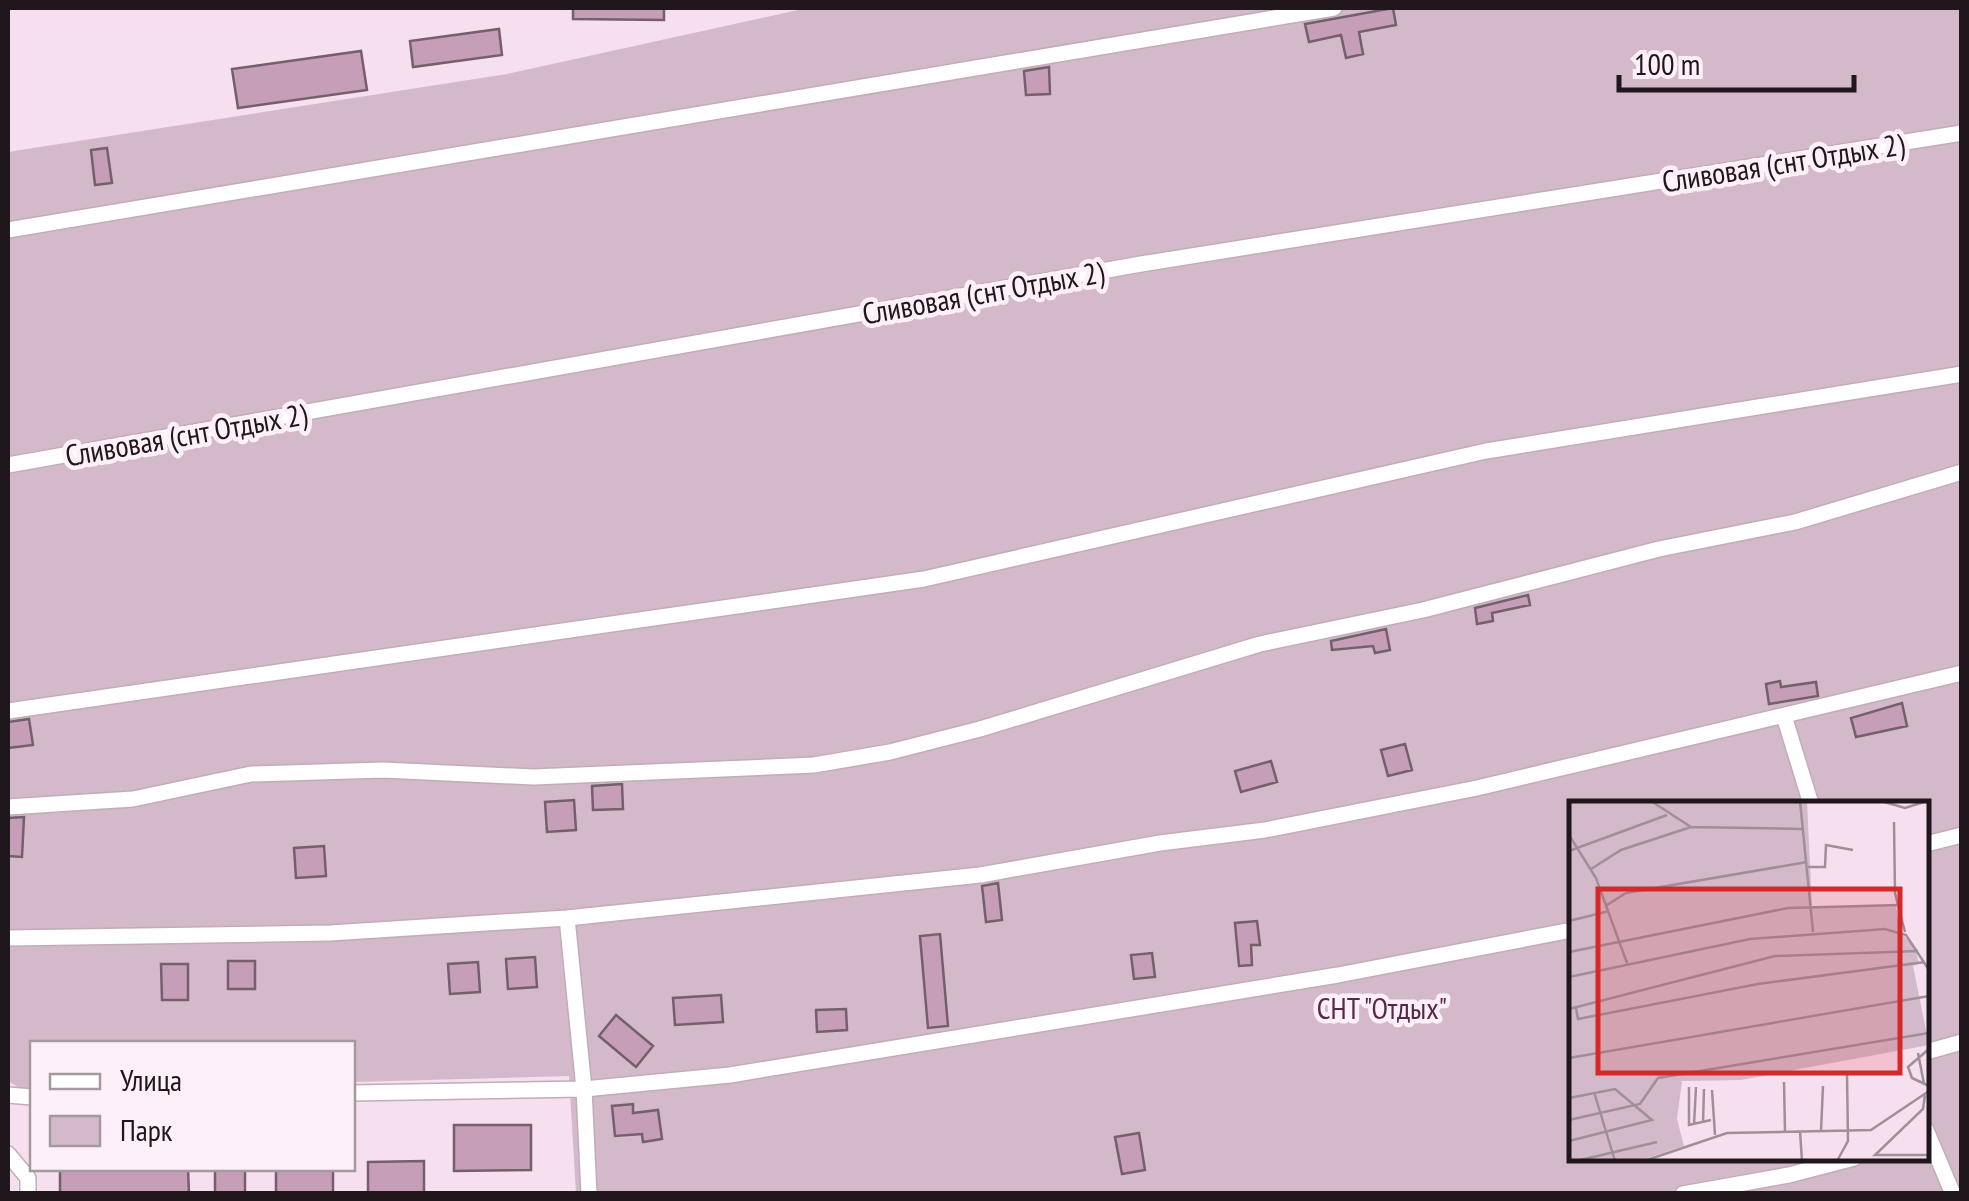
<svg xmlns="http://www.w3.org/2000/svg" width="1969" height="1201" font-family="'PT Sans Narrow',sans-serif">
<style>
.green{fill:#d4b9ca;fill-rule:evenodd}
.building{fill:#c69eb8;stroke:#73606c;stroke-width:2.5}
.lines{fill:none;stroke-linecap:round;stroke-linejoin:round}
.minor-casing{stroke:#c2acb9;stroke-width:18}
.minor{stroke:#fff;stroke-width:15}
.labels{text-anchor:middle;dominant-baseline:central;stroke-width:9;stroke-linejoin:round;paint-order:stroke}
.street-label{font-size:30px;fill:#1f171c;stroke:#fef0f8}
.park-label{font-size:30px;fill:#582649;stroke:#fef0f8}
.inset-road{fill:none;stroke:#a08f9a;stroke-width:2.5}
.view{fill:#d62828;fill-opacity:0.15;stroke:#d62828;stroke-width:5}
.inset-edge{fill:none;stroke:#1f171c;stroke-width:5}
</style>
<rect width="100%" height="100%" fill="#f6dfee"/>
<path class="green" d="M807,8H1961V1193H576L569,1076L353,1082L352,1044H32V1090H23L8,1081V152L507,74ZM1572,804H1926V1158H1572Z"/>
<path class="building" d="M573,8H664V20L573,19Z
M1393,8L1396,25L1359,32L1363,54L1346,58L1341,35L1309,42L1305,24Z
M499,29L502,55L413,67L410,41Z
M361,51L367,90L238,108L232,69Z
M1049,67L1050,94L1026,95L1024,71Z
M107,148L112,183L95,185L91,150Z
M1528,595L1530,605L1492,613L1493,621L1477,624L1475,608Z
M1386,629L1390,650L1375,653L1373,646L1332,650L1331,641Z
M1780,681L1781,687L1816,682L1818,696L1769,704L1766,684Z
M1902,703L1907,726L1856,737L1851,718Z
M29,719L33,745L8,748V722Z
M1405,744L1412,770L1388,776L1381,750Z
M1271,761L1277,782L1241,792L1235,771Z
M622,784L623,809L593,810L592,786Z
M574,800L576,830L547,832L545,802Z
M24,817L22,857L8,856V818Z
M324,846L326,876L296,878L294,848Z
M998,883L1002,920L986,922L982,886Z
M1257,921L1260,945H1251L1252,965L1239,966L1235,923Z
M940,934L948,1026L928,1028L920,936Z
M1152,953L1155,977L1134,979L1131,955Z
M535,957L537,987L508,989L506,959Z
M228,961H255V989H228Z
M478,962L480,992L450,994L448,964Z
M161,964H188V1000H162Z
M721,995L723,1022L675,1025L673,998Z
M846,1009L847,1030L817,1032L816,1010Z
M616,1015L653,1046L636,1067L599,1036Z
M633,1104V1113L658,1110L662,1139L643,1142L642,1134L615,1136L612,1106Z
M454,1125H531V1170L454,1171Z
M1139,1133L1145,1170L1122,1174L1115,1137Z
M424,1161V1194H368V1162Z
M60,1168H188L189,1194H60Z
M215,1168H245V1194H215Z
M276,1168H333V1194H276Z"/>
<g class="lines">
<defs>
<path id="minor" d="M8,230L1334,8
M8,465L1141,264L1962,133
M8,711L924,579L1486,451L1962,374
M1784,716L1811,804
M8,807L133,799L251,774L383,770L534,777L814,765L890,752L980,729L1260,644L1423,610L1659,549L1795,522L1962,472
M1926,844L1962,835
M567,918L584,1089L589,1194
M8,938L330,933L567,918L980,875L1160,843L1265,830L1477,788L1962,673
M1926,1052L1962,1042
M352,1093L584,1089L730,1075L1338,975L1572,930
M8,1095L32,1097
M1926,1130L1953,1194
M8,1154L28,1178V1194
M1683,1194L1789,1175L1854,1158"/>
</defs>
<use href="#minor" class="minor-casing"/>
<use href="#minor" class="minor"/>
</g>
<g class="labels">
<g class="street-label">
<text transform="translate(1783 162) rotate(-9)">Сливовая (снт Отдых 2)</text>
<text transform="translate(983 292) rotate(-10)">Сливовая (снт Отдых 2)</text>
<text transform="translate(186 434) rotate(-10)">Сливовая (снт Отдых 2)</text>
</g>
<g class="park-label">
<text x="1382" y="1007">СНТ "Отдых"</text>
</g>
</g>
<g transform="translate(1569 801)">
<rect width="360" height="360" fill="#f6dfee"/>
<path d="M0,0H238L243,107L327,105L331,131L346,146L350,163L344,165L360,244L172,279L113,280L108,318L115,345L69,360H0Z" fill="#d4b9ca"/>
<path class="inset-road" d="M82,0L122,26L233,28M231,0L244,131M312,0L336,7L358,0M325,21L326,92L336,131M0,34L27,77L58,162M0,50L98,14M239,66H256L257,44L284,49M22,68L52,49L122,26M38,104L57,92L238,61M0,120L40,110M0,151L219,107L331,104M0,176L181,138L316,128L337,134L360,169M7,207L9,218L189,183L356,161M0,208L206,155L349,150M360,248L339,266L343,277L360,285M349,252L355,283M0,257L360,195M215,281L216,330M120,286V324L142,319M143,289L146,334M25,291L46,360M356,294L354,308L306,354H360M0,297L46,288L83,319L0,340M0,319L71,303L89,277L360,232M134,322L135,288M125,324L127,286M231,330L233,360M252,330L254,285M7,360L88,341M75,360L158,332L302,329L360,290M268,360L279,340L278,273"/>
<path class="view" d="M29,88H331V272H29Z"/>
<rect width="360" height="360" class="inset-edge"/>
</g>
<rect width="1969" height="1201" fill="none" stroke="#1f171c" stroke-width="20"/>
<rect x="30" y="1041" width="325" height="130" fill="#fef0f8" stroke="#a599a0" stroke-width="2.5"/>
<rect x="50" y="1074" width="50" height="15" fill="#ffffff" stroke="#a599a0" stroke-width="2.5"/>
<text x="120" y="1091" font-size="30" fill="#1f171c">Улица</text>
<rect x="50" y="1116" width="50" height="30" fill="#d4b9ca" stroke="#a599a0" stroke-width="2.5"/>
<text x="120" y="1141" font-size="30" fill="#1f171c">Парк</text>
<path d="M1619 75v15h235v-15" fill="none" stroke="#1f171c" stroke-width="5"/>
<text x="1634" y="75" font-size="30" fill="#1f171c" stroke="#fef0f8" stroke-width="8" paint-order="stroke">100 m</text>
</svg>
